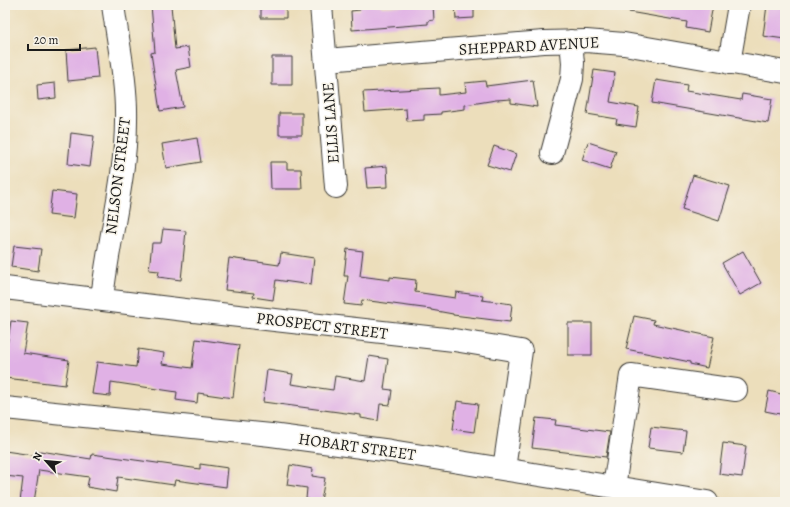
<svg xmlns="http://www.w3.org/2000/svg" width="790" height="507" font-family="Alegreya,serif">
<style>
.building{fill:#e0b1e5}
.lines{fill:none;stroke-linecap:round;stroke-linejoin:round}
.minor-casing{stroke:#3b3934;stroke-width:24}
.minor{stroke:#fff;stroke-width:22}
.labels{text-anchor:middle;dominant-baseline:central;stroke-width:3;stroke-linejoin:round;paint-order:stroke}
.street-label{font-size:16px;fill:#1c1c1c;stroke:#f7f3e8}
</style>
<rect width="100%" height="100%" fill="#f7f3e8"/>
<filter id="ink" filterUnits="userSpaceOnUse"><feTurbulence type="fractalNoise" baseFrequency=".025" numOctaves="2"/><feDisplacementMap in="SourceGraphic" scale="8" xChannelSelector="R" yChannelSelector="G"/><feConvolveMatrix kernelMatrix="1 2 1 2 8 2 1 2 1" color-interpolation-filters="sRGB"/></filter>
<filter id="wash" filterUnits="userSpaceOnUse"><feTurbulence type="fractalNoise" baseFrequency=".012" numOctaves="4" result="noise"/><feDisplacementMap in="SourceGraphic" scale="16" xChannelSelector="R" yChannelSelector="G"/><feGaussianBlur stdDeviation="0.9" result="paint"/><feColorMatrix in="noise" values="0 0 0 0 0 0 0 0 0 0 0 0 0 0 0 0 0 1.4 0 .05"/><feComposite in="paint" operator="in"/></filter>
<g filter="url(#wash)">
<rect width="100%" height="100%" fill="#ecdebb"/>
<g id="blocks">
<path class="building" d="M151,5H171L175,49L188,47L191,67L176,70L183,107L160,111L151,53L155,52Z
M261,5H286V18H261Z
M360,5H381V7L433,5L434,20L428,21V24L352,30L351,11L360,10Z
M455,5H474V18L456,19Z
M630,5H713L708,32L686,28L687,22L629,12Z
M767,5L785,8V39L763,36Z
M95,47L98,78L68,81L66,50Z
M272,57H292V85H272Z
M594,70L615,73L610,102L639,107L636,127L616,124L617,119L587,114Z
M533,80L537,107L511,103V99L496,100L465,105V109L441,112V114L424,115V120L407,121L406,109L365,112L363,92L439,88V95L466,92L465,83L485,81L486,86Z
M656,80L687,85L686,91L741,100L742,94L772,99L768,123L652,103Z
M55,83L56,98L38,100L37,85Z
M279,113H302V135H279Z
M71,133L94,136L90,167L68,164Z
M197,138L201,162L166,168L162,144Z
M588,142L616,151L610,169L582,160Z
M494,146L516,154L510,172L487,165Z
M270,162H287V169H301L302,189H271Z
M387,166L388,187L367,188L365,168Z
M693,175L730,186L719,221L682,209Z
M52,191L77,194L74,218L49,215Z
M163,229L186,231L181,280L158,277L159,271L149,270L152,243H161Z
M14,246L41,249L38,271L11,267Z
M347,249L363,251L360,276L390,280V277L416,280L415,292L455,298L456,292L483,296L482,300L512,304L510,322L453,315V314L431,310V309L362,300L361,306L344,304L348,276H344Z
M743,251L761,283L740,295L722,263Z
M281,253L314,258L311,285L276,280L273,300L253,297L254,293L225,290L229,258L279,265Z
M634,316L654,320L653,324L714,337L707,368L690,364V362L626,349Z
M11,321L28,323L23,353L69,360L65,385L5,378V352H6Z
M568,323H592V355H568Z
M196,339L239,345L233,398L198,393L197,403L176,400L177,392L111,382L110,396L92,394L97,362L136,367L138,349L164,353L162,364L192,368Z
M369,356L388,359L384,389L392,390L390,405L380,404L378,421L361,418V415L263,402L267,370L293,374L291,384L333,390L335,376L365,381Z
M769,391L785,395V415L765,411Z
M457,401L478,404L474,432L453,429Z
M536,418L556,420L555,425L610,432L606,457L532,448Z
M651,427L686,431L683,452L648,448Z
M723,443L746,446L742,477L719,474Z
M5,451L39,456L40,451L91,459L92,454L200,469V464L228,468L226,487L175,480L174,485L118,477L116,492L87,487L89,477L39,470L34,502H20L23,478L5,476Z
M290,465L313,469L312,476L325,478L321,501L306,499L307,488L287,485Z"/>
</g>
</g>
<g filter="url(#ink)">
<use href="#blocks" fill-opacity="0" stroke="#3b3934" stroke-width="1"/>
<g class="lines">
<defs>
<path id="minor" d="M321,5L336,187
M326,60L544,42L586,41L624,44L785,72
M729,63L739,5
M552,153L572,79L573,63L571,41
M5,288L185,310L454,340L521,351L504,469
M102,299C108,240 126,181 126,120C127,83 118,42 113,5
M5,408L271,435L391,451L707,502
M614,487L631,375L736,390"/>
</defs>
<use href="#minor" class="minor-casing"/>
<use href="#minor" class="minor"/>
</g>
</g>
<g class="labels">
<g class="street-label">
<text transform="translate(529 46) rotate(-3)">SHEPPARD AVENUE</text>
<text transform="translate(331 123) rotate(-94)">ELLIS LANE</text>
<text transform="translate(118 176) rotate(-83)">NELSON STREET</text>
<text transform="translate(322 326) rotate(7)">PROSPECT STREET</text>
<text transform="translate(357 447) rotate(8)">HOBART STREET</text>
</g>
</g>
<rect width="790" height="507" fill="none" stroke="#f7f3e8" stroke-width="20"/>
<g transform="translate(46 461) rotate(297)" stroke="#f7f3e8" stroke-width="3" paint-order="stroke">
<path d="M0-3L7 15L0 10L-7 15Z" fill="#1c1c1c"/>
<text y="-6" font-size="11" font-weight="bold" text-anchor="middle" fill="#1c1c1c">N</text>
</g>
<path d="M28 44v6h52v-6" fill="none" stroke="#1c1c1c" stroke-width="2"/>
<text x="34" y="44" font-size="12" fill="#1c1c1c" stroke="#f7f3e8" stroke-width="3" paint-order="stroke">20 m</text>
</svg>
